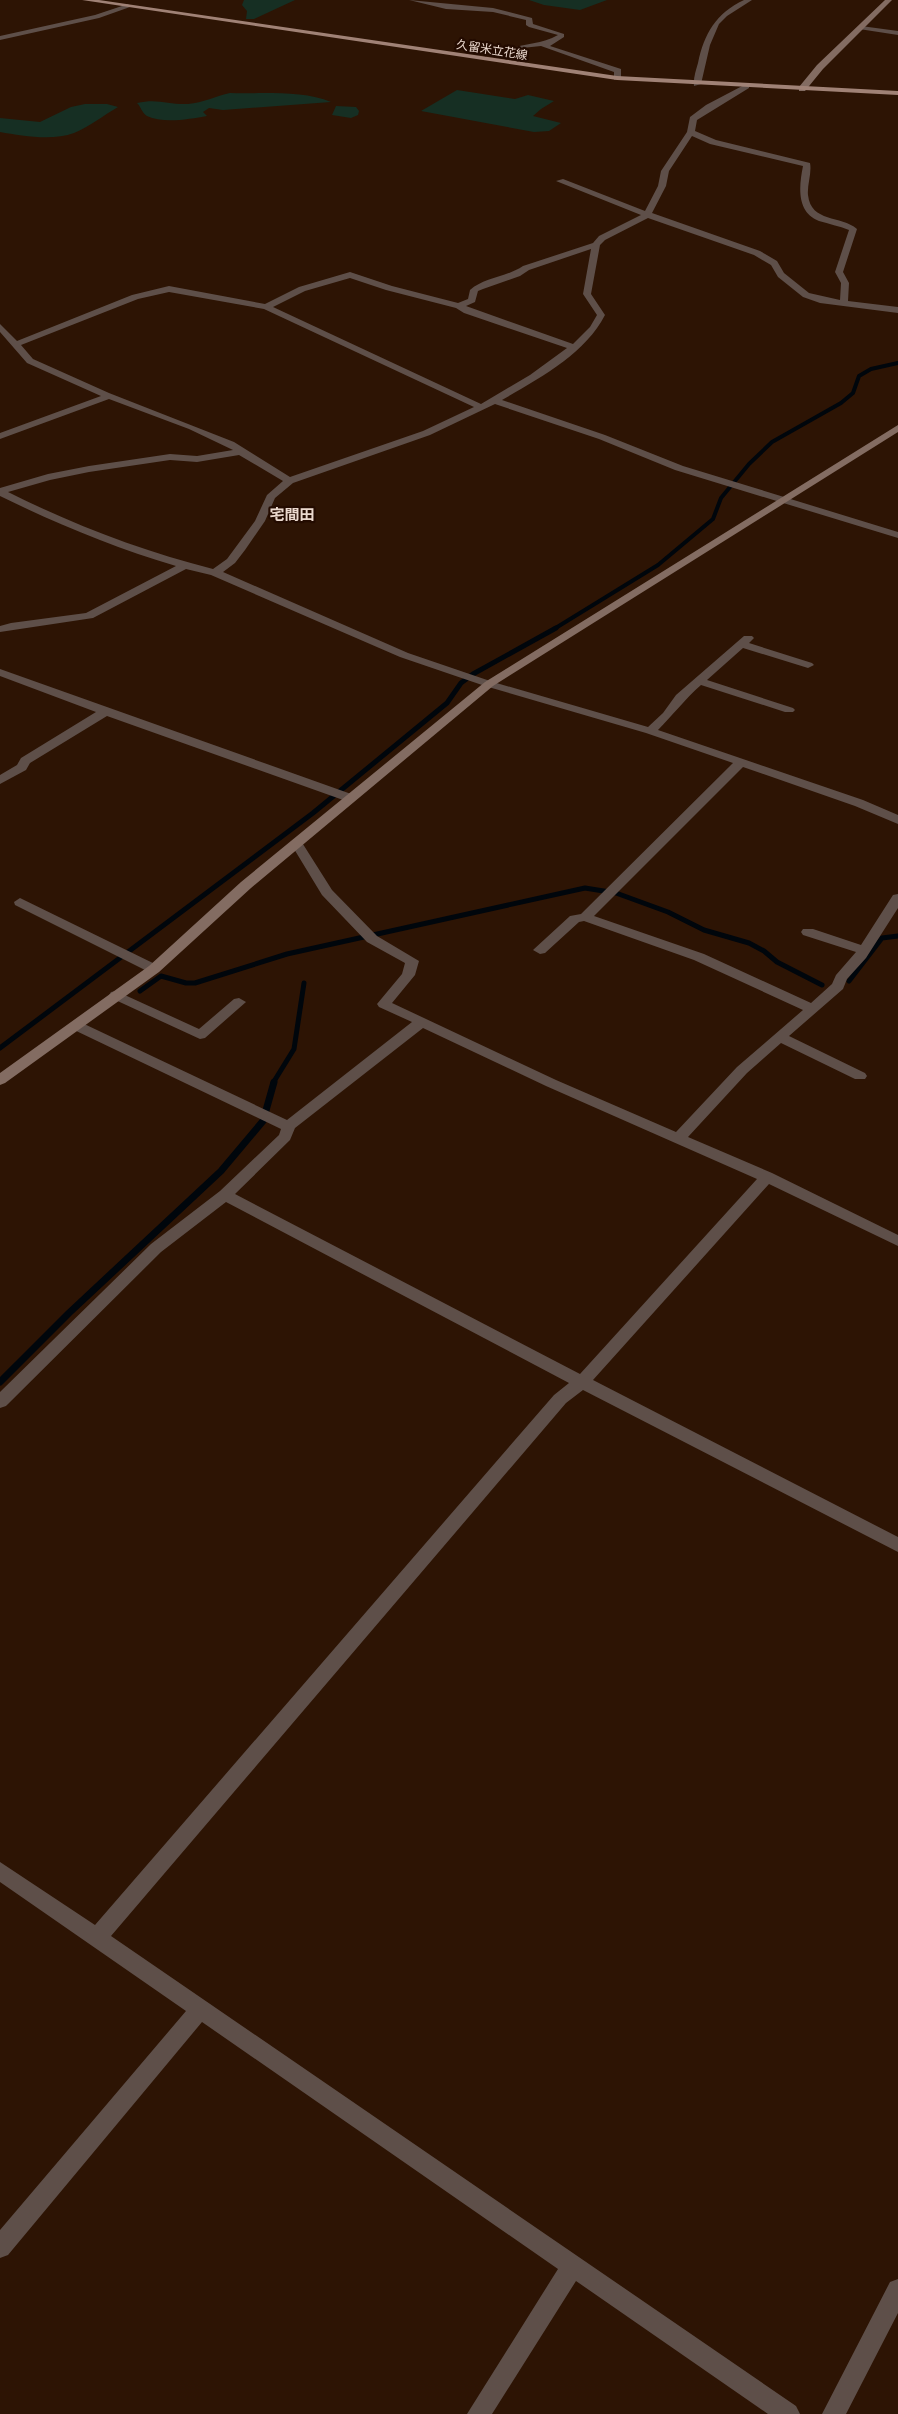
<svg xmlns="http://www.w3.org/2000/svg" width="898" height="2414" font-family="'Varela Round','Noto Sans JP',sans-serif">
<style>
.green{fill:#162f23}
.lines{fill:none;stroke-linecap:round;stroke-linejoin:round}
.stream-far2{stroke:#00060c;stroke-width:4}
.stream-far1{stroke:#00060c;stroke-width:5}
.stream{stroke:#00060c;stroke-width:7}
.street{fill:#5e4f49;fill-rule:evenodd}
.secondary{fill:#836c62;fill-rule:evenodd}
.primary{fill:#a08276;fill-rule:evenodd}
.labels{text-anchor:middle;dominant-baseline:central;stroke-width:4.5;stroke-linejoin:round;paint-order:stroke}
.far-street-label{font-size:12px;fill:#ebd9ce;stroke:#230b00}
.far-quarter-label{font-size:15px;font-weight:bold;fill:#ebd9ce;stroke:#230b00}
</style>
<rect width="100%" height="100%" fill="#2d1404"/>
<path class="green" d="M244,0H295L254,19H246L247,11L242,5Z
M529,0H607L580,10L544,5Z
M457,90L515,99L528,95L554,101L541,109L533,116L561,123L549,131L534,132L421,111Z
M230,93C260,94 303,90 331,102L223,110L209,108L203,112L207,116C190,119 163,124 147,116C142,113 141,107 137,103C158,98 169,105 188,104C203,103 216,96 230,93Z
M85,104H107L118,107C104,115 89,127 74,133C53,141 22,136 0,132V118L40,122L71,107Z
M336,106L356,107L359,111L358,115L351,118L332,115Z"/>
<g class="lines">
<path class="stream-far2" d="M554,629L658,565L713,519L721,498L749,464L772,442L841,403L853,393L859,376L871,369L898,363"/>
<path class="stream-far1" d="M849,981L882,938L898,936
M140,991L161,976L186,983H195L287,954L585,888L616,893L668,912L704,930L749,943L764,951L777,962L822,985
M0,1048L313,813L447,703L461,683L473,674L556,628
M273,1083L294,1049L304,983"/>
<path class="stream" d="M0,1382L69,1313L221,1171L263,1121L274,1082"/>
<path class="street" d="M409,0L493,8L532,18L533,24L564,34V37L550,46L621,69V78L614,80V72L541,46L522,48L504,53V51C522,43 541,45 558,35L529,27L526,25V20L493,12L446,9Z
M744,0H752L727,16L719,24L710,45L701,84L694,86C693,79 696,70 698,63C704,34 716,13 744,0Z
M128,4L130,7L99,18L0,40V36L95,15Z
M861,26L898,31V35L859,29Z
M746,84H749V88L697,120L695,131L716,140L810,163C812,173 807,185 808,195C811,223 841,215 857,229L843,272L849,283L848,301L898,307V313L820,303L803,297L778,277L771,265L754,255L648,218L605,240L600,245L591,294L605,315C585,354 540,378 502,400L605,435L683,466L898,532V538L675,470L599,439L495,404L430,435L293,483L275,498L265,521L245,550L235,563L223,572L408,653L493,682L648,727L663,713L676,695L744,636H752L754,638L749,643L812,663L814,665L808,668L743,648L707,680L793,708L795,710L793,712H785L701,685C685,699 673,715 658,730L863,800L898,815V824L855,806L743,767L594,916L704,954L811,1003L832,984L836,975L856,952L803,935L801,932L803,929H813L861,945L893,895L898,894V908L866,958L847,979L843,989L789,1036L865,1073L867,1076L865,1079H855L781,1043L747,1073L688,1137L772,1173L898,1235V1246L769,1184L593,1380L898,1537V1552L583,1390L566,1403L111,1936L796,2406L800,2414H768L576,2281L492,2414H467L558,2269L202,2022L8,2255L0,2258V2230L186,2011L0,1882V1862L95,1925L554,1395L569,1383L226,1202L161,1252L6,1406L0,1408V1392L151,1244L220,1191L279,1135L281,1129L70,1028L68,1025L75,1021L80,1022L287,1120L412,1022L379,1007L377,1004L402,974L405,963L367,942L322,895L291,844L297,840L301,841L332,890L377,936L419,961L415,975L392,1003L556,1080L676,1132L737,1067L803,1010L694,960L584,921L579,922L545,953L540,954L533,950L570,916L581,914L733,763L646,733L485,686L400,657L211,575L186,569L93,618L0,632V626L11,623L86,613L176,566C115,548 57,524 0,496V488L48,474L89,466L170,454L197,456L233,450L189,429L109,399L0,439V433L101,396L27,363L0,332V324L17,341L132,295L169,286L265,304L299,287L350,272L392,286L458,303L468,299L470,290C483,278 507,277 523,266L593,243L599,236L641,215L556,181L563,179L645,211L658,186L661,171L687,132L690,117L706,105ZM692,136L710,144L803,166C799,186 796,212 819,221C829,224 839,226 849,230L835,272L841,283L840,300L809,293L784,273L777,261L760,251L652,213L666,186L669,171ZM591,249L583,294L597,315L590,327L573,344L466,306L475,302L478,291L483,289L520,276L529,270ZM350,278L386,290L456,308L464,313L567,348L530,375L481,404L273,307L305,291ZM169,292L264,309L474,407L423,431L290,477L234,442L109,393L33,359L21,345L138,299ZM239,455L283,481L267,495L255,521L227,559L213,569C142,551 74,525 8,492L50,480L89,472L170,460L197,462ZM423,1028L546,1086L757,1179L580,1374L235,1194L290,1140L295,1128Z
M0,669L354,795L356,798L354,801H346L107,716L30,763L26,770L0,784V775L17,765L21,758L96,712L0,676Z
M20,898L159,966L161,969L154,973L149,972L15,905L14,902Z
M116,991L199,1029L234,999L239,998L246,1002L205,1038L200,1039L111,998L109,995L111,992Z
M898,2279V2313L846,2414H822L890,2282Z"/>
<path class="secondary" d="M885,0H892L823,69L805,91H799V87L817,65Z
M898,425V432L493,686L251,888L159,972L5,1083L0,1085V1073L149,966L241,882L485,682Z"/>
<path class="primary" d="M82,0H99L617,76L898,91V95L617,80Z"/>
</g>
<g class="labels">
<g class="far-street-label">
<text transform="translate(492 50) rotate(9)">久留米立花線</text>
</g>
<g class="far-quarter-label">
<text x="292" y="515">宅間田</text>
</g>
</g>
</svg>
